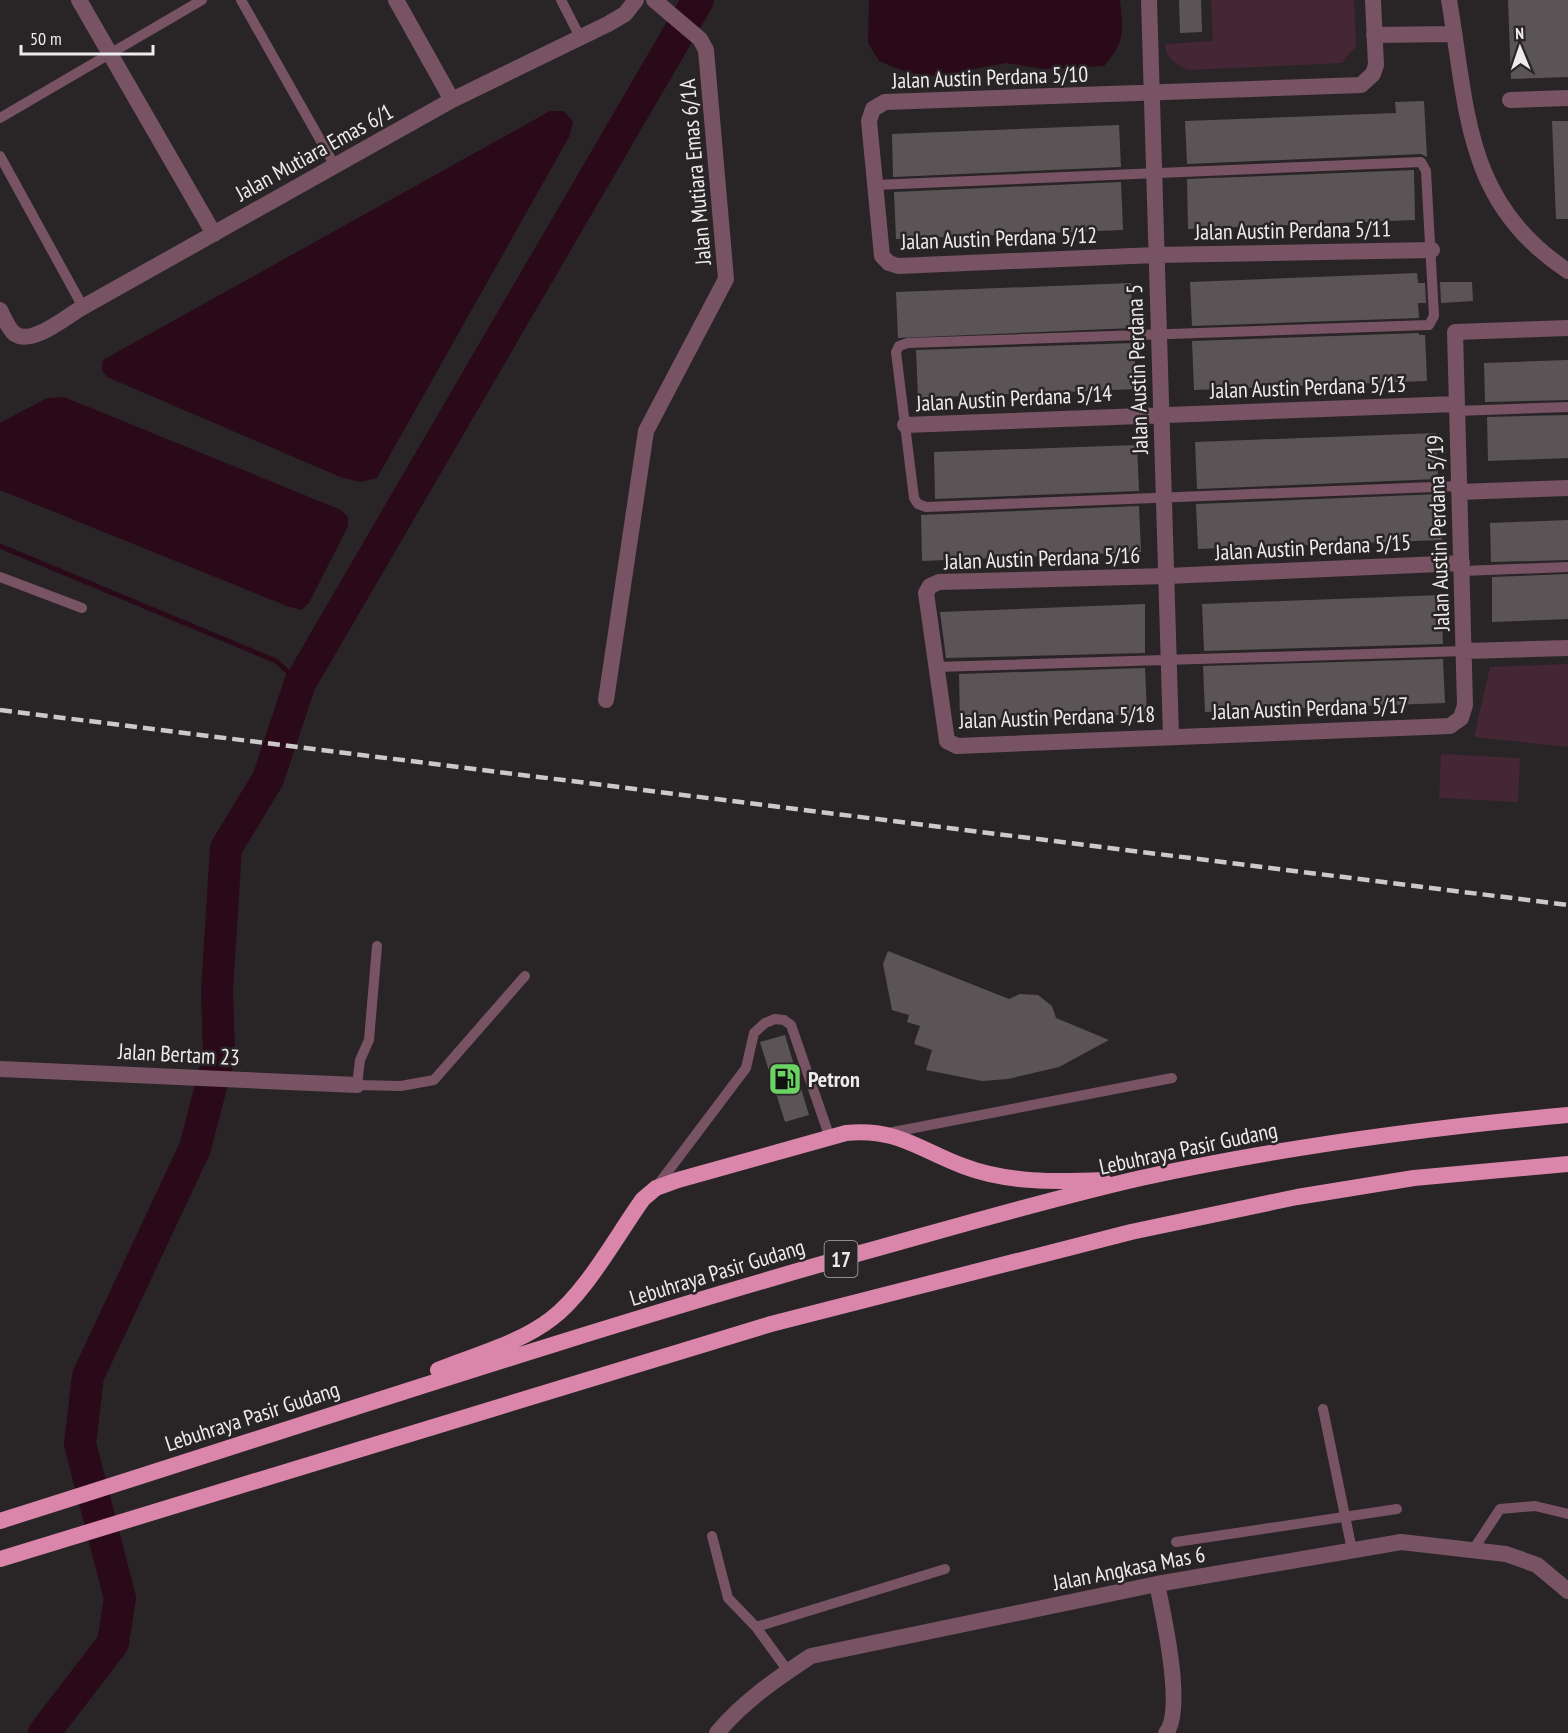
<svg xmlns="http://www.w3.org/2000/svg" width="1568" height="1733" font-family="'PT Sans Narrow',sans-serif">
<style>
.green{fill:#452634}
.water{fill:#2a0919}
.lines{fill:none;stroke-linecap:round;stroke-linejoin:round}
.stream{stroke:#2a0919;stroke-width:5}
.river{stroke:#2a0919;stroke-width:32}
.building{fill:#5a5456}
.service{stroke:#785363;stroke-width:10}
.minor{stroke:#785363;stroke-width:16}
.trunk{stroke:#da86ab;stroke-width:16}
.rail{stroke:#ccc9ca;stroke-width:4.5;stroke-dasharray:12 6;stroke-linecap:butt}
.labels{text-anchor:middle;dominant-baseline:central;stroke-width:5;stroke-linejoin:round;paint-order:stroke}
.shield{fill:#292526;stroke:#b3b0b1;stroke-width:1.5}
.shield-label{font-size:21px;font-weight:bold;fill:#eeebec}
.street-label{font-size:22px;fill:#eeebec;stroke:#292526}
.poi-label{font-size:22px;font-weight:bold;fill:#eeebec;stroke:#292526;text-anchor:start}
</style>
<rect width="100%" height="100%" fill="#292526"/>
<path class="green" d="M1211,0H1354L1356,46L1342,63L1188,70C1175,63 1166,59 1165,44L1213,41Z
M1568,664V747L1474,737L1490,667Z
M1441,754L1520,758L1518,802L1439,798Z"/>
<path class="water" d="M869,0H1120C1123,32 1126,41 1104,66L1044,69L1006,63L935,76L906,72L879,61L868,43Z
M550,111H564L573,122L569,137L377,478L361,482L340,477L107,377L102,370L103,360Z
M64,397L341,510L348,517V526L309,603L301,610L287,606L0,490V423L47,398Z"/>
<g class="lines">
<path class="stream" d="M0,546L276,661L300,683"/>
<path class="river" d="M44,1733L113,1643L120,1598L80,1444L88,1376L195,1148L219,1056L217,990L226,848L268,779L300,683L698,0"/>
</g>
<path class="building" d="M1179,0H1201L1202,32L1180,33Z
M1508,0H1568V77L1511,79Z
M1424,101L1427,157L1421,154L1187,164L1185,121L1396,113L1395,102Z
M1552,121H1568V219H1556Z
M1119,125L1121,167L893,177L892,134Z
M1414,170L1415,220L1188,229L1187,179Z
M1121,182L1123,230L896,239L894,192Z
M1417,273L1418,283H1425L1426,303H1418L1419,318L1192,326L1190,282Z
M1440,282H1472L1473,301L1441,303Z
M1131,283L1133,328L898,338L896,292Z
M1419,333V335H1425L1427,381L1194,390L1192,341Z
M1134,343L1136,389L918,398L916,350Z
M1568,360V400L1485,402L1484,363Z
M1568,415V458L1488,461L1487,417Z
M1436,433L1438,479L1197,489L1195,442Z
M1137,445L1139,491L935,499L934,452Z
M1440,494L1442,540L1198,549L1196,504Z
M1139,506L1141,552L922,561L921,515Z
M1568,520V560L1491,562L1490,523Z
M1568,574V619L1492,622V577Z
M1441,595L1443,644L1204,651L1202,604Z
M1145,604V653L946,658L940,612Z
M1443,659L1445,703L1205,712L1203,666Z
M1145,668L1147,714L960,721L959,674Z
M888,951L1009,999L1020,994L1038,995L1052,1006L1056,1018L1109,1040L1059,1067L1008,1079L982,1081L926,1070L932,1050L914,1044L920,1026L907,1022L909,1015L892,1010L883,964Z
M785,1035L809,1115L785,1122L760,1042Z"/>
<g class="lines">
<path class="service" d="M241,0L335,166
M561,0L580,37
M0,118L202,0
M0,156L83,307
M875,185L1421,162L1426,171L1434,316L1429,325L908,343L899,346L896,352L914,498L918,504L926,507L1459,486
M1456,411L1568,407
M1462,571L1568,567
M0,577L82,608
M936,667L1465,651
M377,946L369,1040L360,1060L357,1085L401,1086L434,1080L525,976
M888,1133L1172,1078
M657,1186L746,1068L754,1033L765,1023L775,1019L784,1020L791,1025L830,1138
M1323,1409L1352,1550
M712,1536L728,1598L756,1627L788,1671
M1176,1542L1397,1509
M1473,1550L1500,1509L1535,1506L1568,1514
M756,1627L945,1569"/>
<path class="minor" d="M79,0L214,234
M396,0L452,100
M1149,0L1171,736
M1373,0L1376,65L1373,74L1361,85L885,102L873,109L869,121L882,256L889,263L898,266L1155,255L1432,250
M1449,0C1468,110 1464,203 1568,271
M1374,35L1454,34
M1510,100L1568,98
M0,310C4,318 9,330 15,334C32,346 67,316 83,307L452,100L608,24L625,14L636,0
M905,425L1456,404
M1459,492L1568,488
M1462,563L1167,576L939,582L930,586L926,593L947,741L957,746L1450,726L1461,718L1465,705L1455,332L1568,328
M1465,651L1568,648
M606,700L646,431L726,279L706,50L700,39L654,0
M0,1069L357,1085
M1157,1584C1163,1613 1185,1710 1166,1733
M717,1733C744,1701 776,1679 811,1656L1157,1584L1401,1542L1506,1554L1537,1565L1568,1591"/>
<path class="trunk" d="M438,1370C475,1355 520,1343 551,1319C586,1293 617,1235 643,1199L656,1188L678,1180L846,1133C897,1128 918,1149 963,1166C1007,1183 1057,1182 1103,1180
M0,1521C286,1431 569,1335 857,1254C951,1228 1045,1200 1141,1178C1282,1147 1424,1128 1568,1115
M0,1559L771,1324L1131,1232L1297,1197L1414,1178L1568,1164"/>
<path class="rail" d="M0,710L1568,905"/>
</g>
<defs>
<symbol id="fuel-square" viewBox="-11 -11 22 22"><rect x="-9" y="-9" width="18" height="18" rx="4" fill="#6ad363" stroke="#292526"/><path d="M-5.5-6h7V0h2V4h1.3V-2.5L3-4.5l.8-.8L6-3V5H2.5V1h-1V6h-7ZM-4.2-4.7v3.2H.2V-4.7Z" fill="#111"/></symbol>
</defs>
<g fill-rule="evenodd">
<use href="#fuel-square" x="766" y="1060" width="38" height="38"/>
</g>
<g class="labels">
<rect class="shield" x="824.5" y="1241" width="33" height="36" rx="4.5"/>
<g class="shield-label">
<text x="841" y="1259">17</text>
</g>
<g class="street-label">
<text transform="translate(990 77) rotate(-2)">Jalan Austin Perdana 5/10</text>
<text transform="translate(314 152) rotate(-29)">Jalan Mutiara Emas 6/1</text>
<text transform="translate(695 172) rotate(-95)">Jalan Mutiara Emas 6/1A</text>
<text transform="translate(1293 230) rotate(-1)">Jalan Austin Perdana 5/11</text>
<text transform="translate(999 238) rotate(-2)">Jalan Austin Perdana 5/12</text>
<text transform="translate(1137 369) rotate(-92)">Jalan Austin Perdana 5</text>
<text transform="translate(1308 387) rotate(-2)">Jalan Austin Perdana 5/13</text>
<text transform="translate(1014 398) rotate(-3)">Jalan Austin Perdana 5/14</text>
<text transform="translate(1438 533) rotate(-92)">Jalan Austin Perdana 5/19</text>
<text transform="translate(1313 547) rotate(-3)">Jalan Austin Perdana 5/15</text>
<text transform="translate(1042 558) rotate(-2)">Jalan Austin Perdana 5/16</text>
<text transform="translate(1310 708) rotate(-2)">Jalan Austin Perdana 5/17</text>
<text transform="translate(1057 717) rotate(-2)">Jalan Austin Perdana 5/18</text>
<text transform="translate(179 1054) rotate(3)">Jalan Bertam 23</text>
<text transform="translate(1188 1148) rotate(-12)">Lebuhraya Pasir Gudang</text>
<text transform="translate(717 1272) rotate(-17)">Lebuhraya Pasir Gudang</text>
<text transform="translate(252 1416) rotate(-18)">Lebuhraya Pasir Gudang</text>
<text transform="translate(1129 1568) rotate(-11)">Jalan Angkasa Mas 6</text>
</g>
<g class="poi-label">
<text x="808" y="1079">Petron</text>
</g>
</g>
<g transform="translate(1520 48) rotate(358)" stroke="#292526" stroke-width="4.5" paint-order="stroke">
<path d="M0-4.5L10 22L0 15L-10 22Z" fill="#eeebec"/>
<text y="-9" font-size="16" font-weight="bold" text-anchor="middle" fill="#eeebec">N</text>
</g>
<path d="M21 45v9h132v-9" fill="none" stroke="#eeebec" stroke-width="3"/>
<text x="30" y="45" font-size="18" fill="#eeebec" stroke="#292526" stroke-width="4.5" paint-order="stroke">50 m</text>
</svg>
